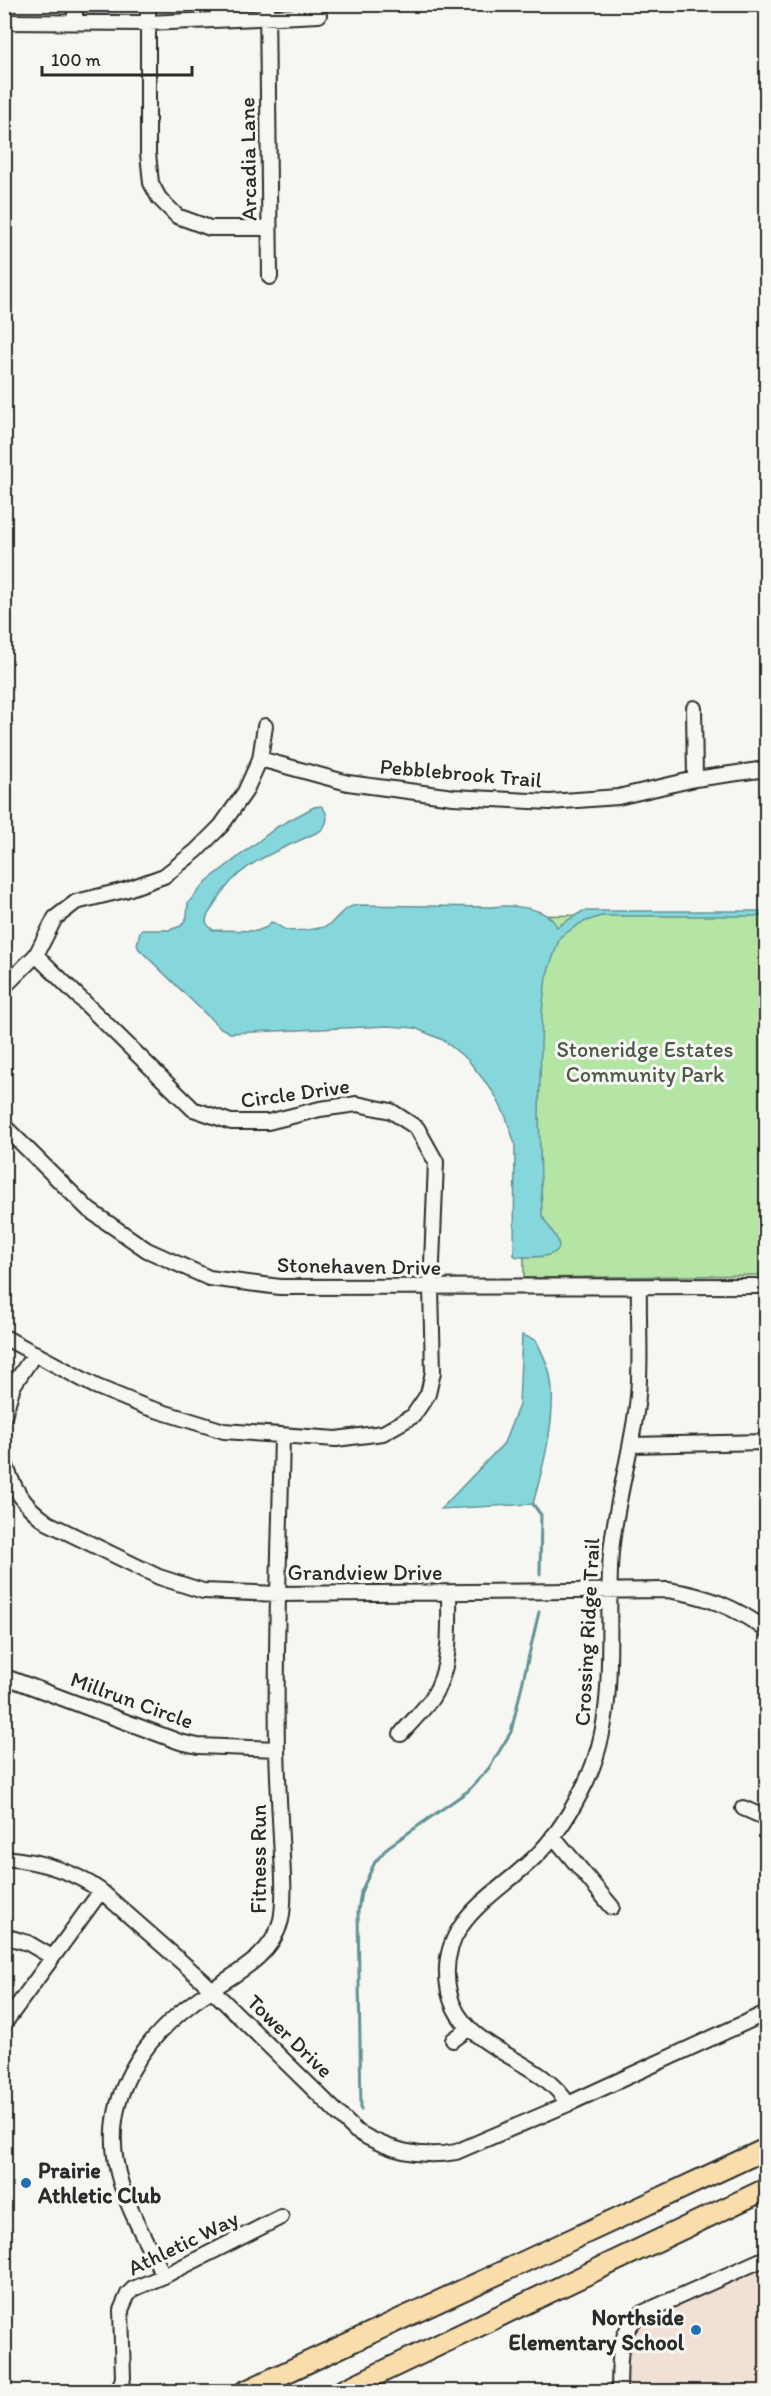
<svg xmlns="http://www.w3.org/2000/svg" width="771" height="2396" font-family="Itim,sans-serif">
<style>
.built{fill:#f0e0d6}
.green{fill:#b4e5a5;stroke:#708868;stroke-width:1.5}
.water{fill:#86d7dc;stroke:#629295;stroke-width:1.5}
.lines{fill:none;stroke-linecap:round;stroke-linejoin:round}
.stream{stroke:#629295;stroke-width:3}
.minor-casing{stroke:#2b2b2b;stroke-width:18}
.highway-casing{stroke:#2b2b2b;stroke-width:24}
.minor{stroke:#f6f6f2;stroke-width:14}
.highway{stroke:#f9deab;stroke-width:20}
.poi-dot{fill:#1f6fb2;stroke:#f6f6f2;stroke-width:2}
.labels{text-anchor:middle;dominant-baseline:central;stroke-width:6;stroke-linejoin:round;paint-order:stroke}
.street-label{font-size:22px;fill:#2b2b2b;stroke:#f6f6f2}
.park-label{font-size:22px;fill:#4d5a4a;stroke:#f6f6f2}
.poi-label{font-size:22px;font-weight:bold;fill:#2b2b2b;stroke:#f6f6f2;text-anchor:start}
</style>
<rect width="100%" height="100%" fill="#f6f6f2"/>
<filter id="ink" filterUnits="userSpaceOnUse"><feTurbulence type="fractalNoise" baseFrequency=".0167" numOctaves="2"/><feDisplacementMap in="SourceGraphic" scale="12" xChannelSelector="R" yChannelSelector="G"/><feConvolveMatrix kernelMatrix="1 2 1 2 8 2 1 2 1" color-interpolation-filters="sRGB"/></filter>
<g filter="url(#ink)">
<path class="built" d="M766,2258V2391L619,2392L630,2324Z"/>
<path class="green" d="M766,915V1275L524,1278L523,1017L341,916Z"/>
<path class="water" d="M321,806C330,814 328,824 320,831C288,847 247,859 225,889C221,893 219,899 215,904C208,915 200,921 213,930L257,931L267,927L271,922C278,923 280,929 287,930C295,932 324,929 330,924C339,916 344,907 357,905L492,907C512,904 548,907 557,927L583,911H766V916H601L581,923L560,937L546,977L542,1012L539,1114L542,1215C546,1224 553,1231 557,1239C568,1260 527,1257 517,1257L514,1255L515,1144L506,1117L494,1093L468,1060L443,1040L415,1028L389,1026L230,1033L219,1027L139,949L137,945L140,932L142,930H169L181,926L187,917L188,903L207,881L277,827L314,807Z
M522,1335L536,1340C541,1351 548,1363 550,1375C558,1413 543,1467 533,1504L441,1509L504,1443L519,1405Z"/>
<g class="lines">
<path class="stream" d="M533,1504L541,1515L540,1574
M361,2110L358,1911L361,1892L375,1862L388,1847L468,1791L489,1768L511,1732L539,1612"/>
<defs>
<path id="minor" d="M75,4V21
M148,4V153L151,183L159,198L177,216L210,228H269
M267,4L270,277
M4,22L148,23L319,15
M694,708L695,779
M260,759L348,783L453,797L550,802L618,797L695,779L766,769
M4,987L36,955L55,918L76,902L125,890L164,876L196,851L221,826L245,792L260,759L265,726
M4,1126L89,1210L147,1250L209,1278L280,1287L766,1286
M4,1337L95,1386L146,1407L224,1431L336,1439L383,1433L413,1416L428,1394L433,1372L431,1288L436,1162L417,1128L391,1111L357,1104L320,1109L268,1122H231L193,1109L36,955
M4,1416L13,1386L35,1353
M631,1445L766,1442
M4,1460C13,1489 23,1505 48,1523L159,1577L203,1591L279,1594L668,1590C706,1596 736,1607 766,1630
M11,1679L180,1742L198,1746L277,1749
M401,1734C411,1722 423,1711 432,1698C452,1668 449,1627 449,1593
M743,1808L766,1818
M553,1836L612,1907
M4,1858C40,1861 72,1870 101,1891L202,1980L356,2131C388,2150 419,2159 456,2152L568,2104L766,2013
M4,1936L28,1943L52,1957
M4,2024L101,1891
M453,2040L468,2029
M568,2104C538,2055 462,2052 449,1992C434,1920 498,1896 540,1852C559,1832 574,1807 586,1782C620,1710 605,1629 611,1552C616,1502 631,1454 637,1405C642,1367 638,1326 639,1288
M164,2276C149,2247 131,2215 121,2184C95,2100 143,2034 211,1990C238,1972 272,1956 281,1920C285,1900 283,1876 282,1856C280,1820 278,1785 277,1749C275,1645 280,1539 282,1435
M118,2392L123,2378L121,2310L128,2294L133,2289L164,2276L281,2217
M619,2392C620,2362 616,2332 642,2313L766,2258"/>
<path id="highway" d="M244,2392L766,2149
M340,2392L766,2189"/>
</defs>
<use href="#minor" class="minor-casing"/>
<use href="#highway" class="highway-casing"/>
<use href="#minor" class="minor"/>
<use href="#highway" class="highway"/>
</g>
</g>
<g class="poi-dot">
<circle cx="26" cy="2183" r="6"/>
<circle cx="696" cy="2330" r="6"/>
</g>
<g class="labels">
<g class="street-label">
<text transform="translate(248 159) rotate(-91)">Arcadia Lane</text>
<text transform="translate(461 773) rotate(5)">Pebblebrook Trail</text>
<text transform="translate(295 1093) rotate(-8)">Circle Drive</text>
<text transform="translate(359 1266) rotate(1)">Stonehaven Drive</text>
<text x="365" y="1572">Grandview Drive</text>
<text transform="translate(587 1632) rotate(-87)">Crossing Ridge Trail</text>
<text transform="translate(132 1700) rotate(20)">Millrun Circle</text>
<text transform="translate(258 1859) rotate(-90)">Fitness Run</text>
<text transform="translate(290 2036) rotate(44)">Tower Drive</text>
<text transform="translate(183 2243) rotate(-26)">Athletic Way</text>
</g>
<g class="park-label">
<text x="645" y="1049">Stoneridge Estates<tspan x="645" dy="25">Community Park</tspan></text>
</g>
<g class="poi-label">
<text x="38" y="2170">Prairie<tspan x="38" dy="25">Athletic Club</tspan></text>
<text x="684" y="2317" text-anchor="end">Northside<tspan x="684" dy="25">Elementary School</tspan></text>
</g>
</g>
<rect width="771" height="2396" fill="none" stroke="#f6f6f2" stroke-width="24"/>
<rect x="12" y="12" width="747" height="2372" fill="none" stroke="#2b2b2b" stroke-width="2" filter="url(#ink)"/>
<path d="M42 66v9h150v-9" fill="none" stroke="#2b2b2b" stroke-width="3"/>
<text x="51" y="66" font-size="18" fill="#2b2b2b" stroke="#f6f6f2" stroke-width="4.5" paint-order="stroke">100 m</text>
</svg>
